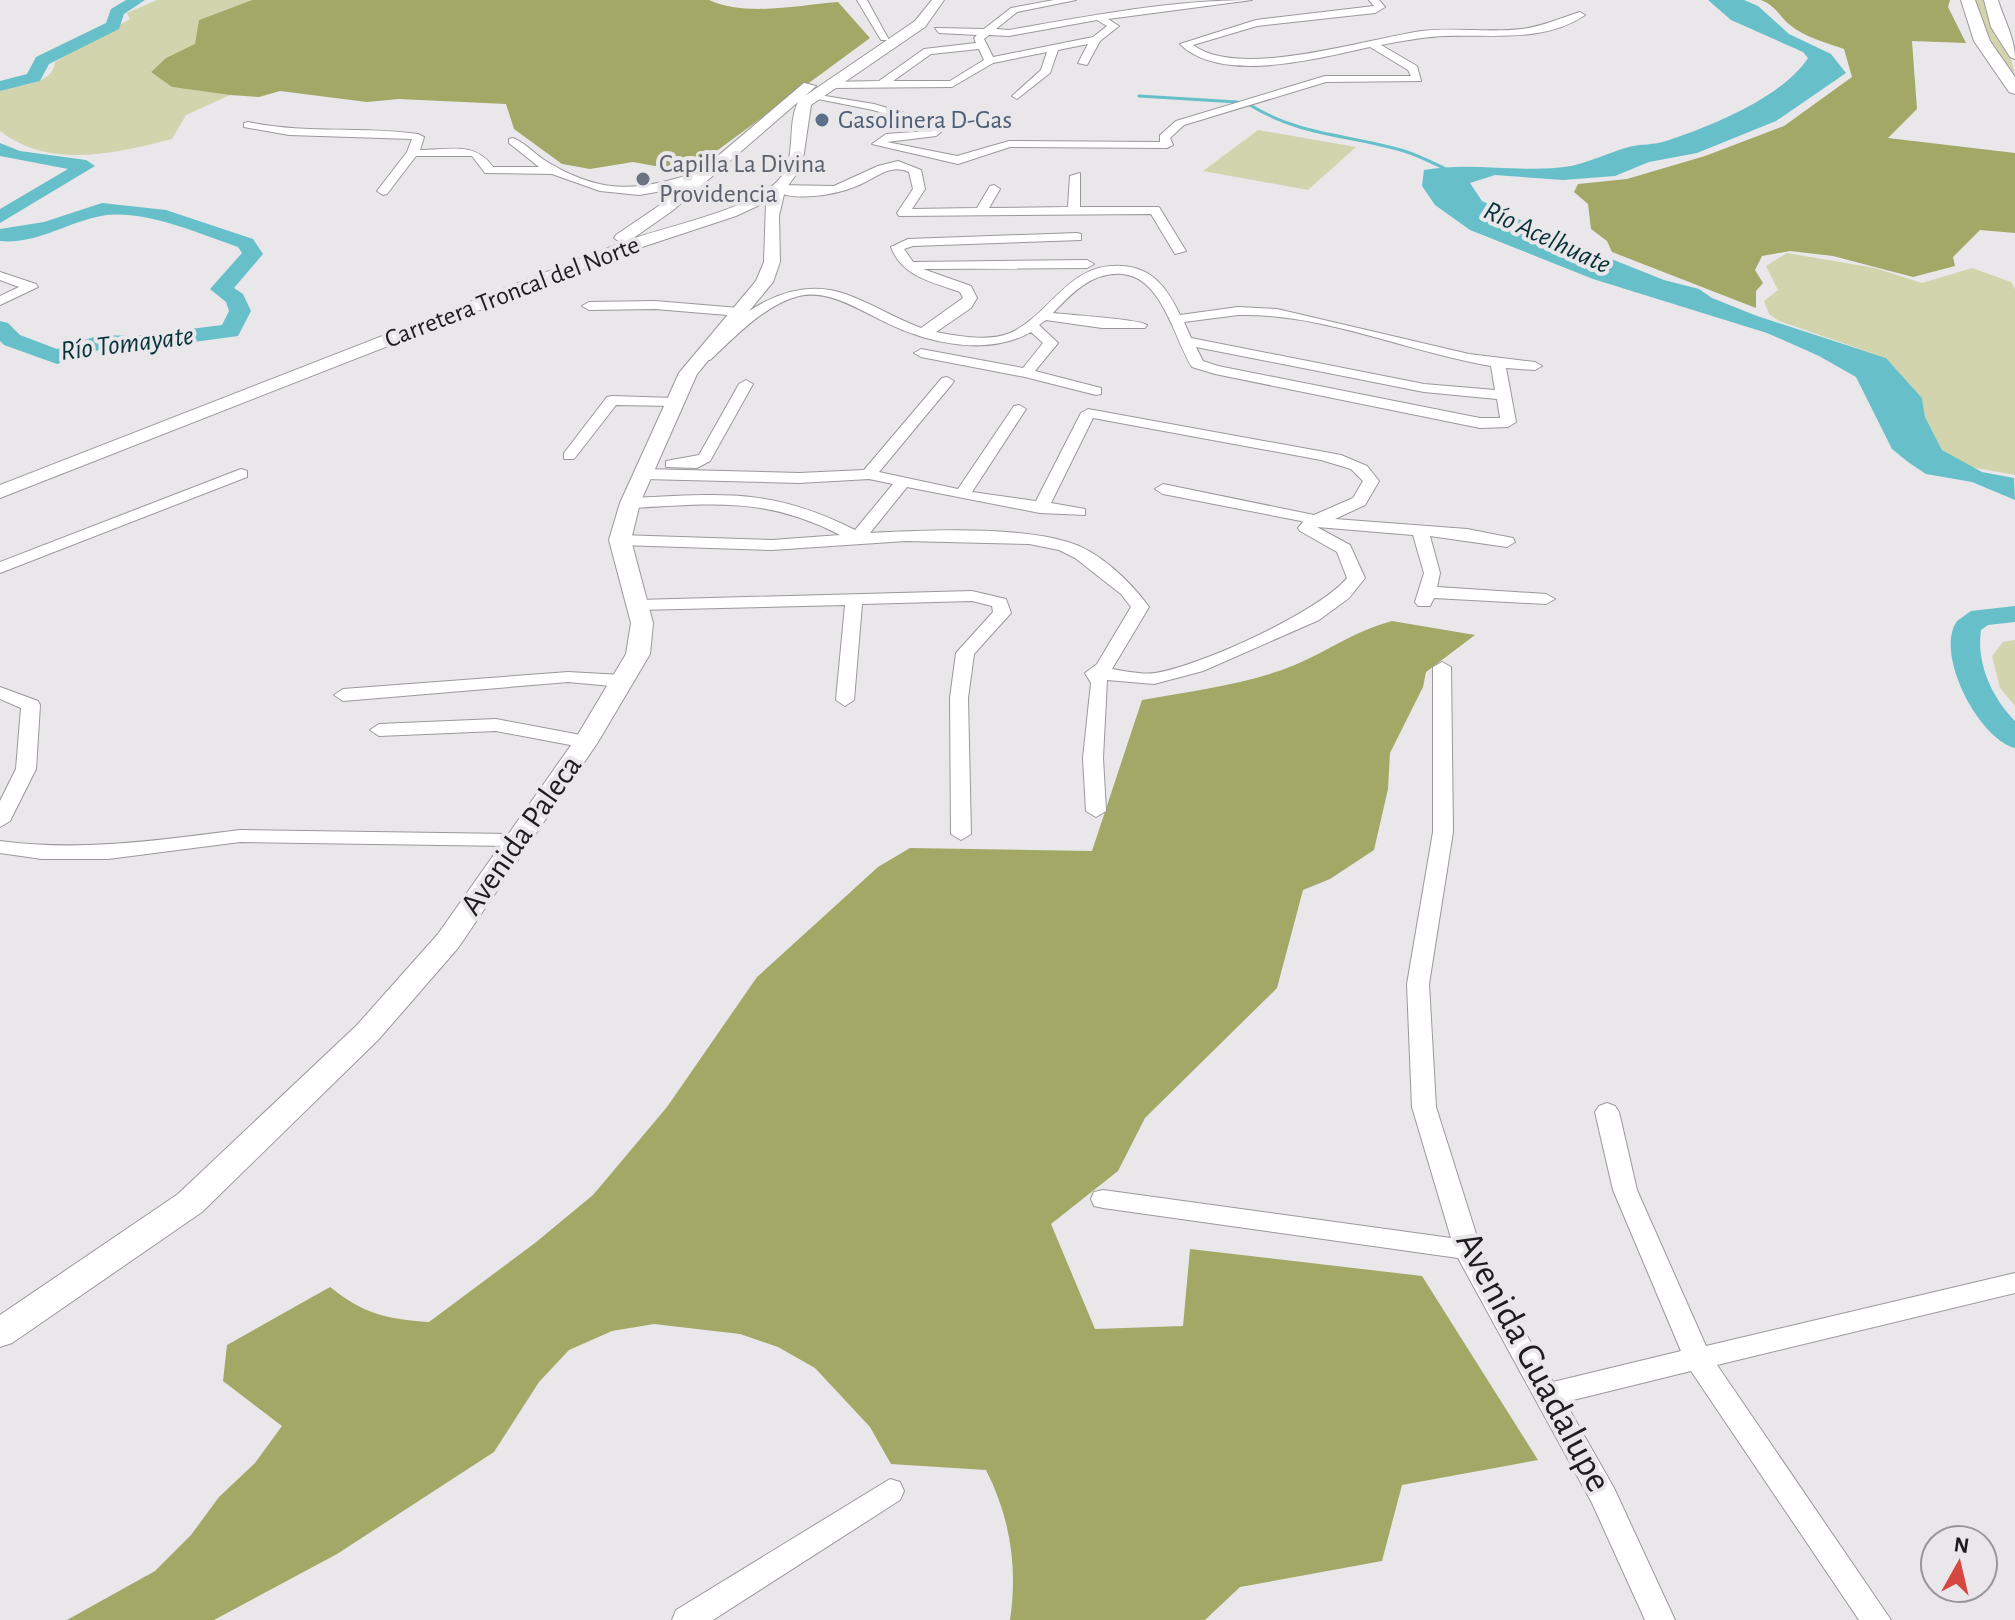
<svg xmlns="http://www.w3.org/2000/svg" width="2015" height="1620" font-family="'Alegreya Sans',sans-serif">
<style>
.green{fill:#d1d4ad}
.forest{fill:#a3a867}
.water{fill:#67c0c9}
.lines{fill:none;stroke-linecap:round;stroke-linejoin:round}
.stream{stroke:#67c0c9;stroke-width:3}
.river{fill:#67c0c9;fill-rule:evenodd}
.minor-casing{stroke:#9b989c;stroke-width:2}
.major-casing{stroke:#9b989c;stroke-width:2}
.highway-casing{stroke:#9b989c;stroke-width:2}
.minor{fill:#fff;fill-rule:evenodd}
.major{fill:#fff;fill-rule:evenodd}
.highway{fill:#fff;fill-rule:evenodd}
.service-dot{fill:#5c6f8a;stroke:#e9e7ea;stroke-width:3}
.worship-dot{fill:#6b7280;stroke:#e9e7ea;stroke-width:3}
.labels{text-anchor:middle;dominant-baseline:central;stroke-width:8;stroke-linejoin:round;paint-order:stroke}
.far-service-label{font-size:26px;fill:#4e5e75;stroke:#e9e7ea;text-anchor:start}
.far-worship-label{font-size:26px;fill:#5b616d;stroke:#e9e7ea;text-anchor:start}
.far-street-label{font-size:26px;fill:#1d1c1e;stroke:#e9e7ea}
.far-water-label{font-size:28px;font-style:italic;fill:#053337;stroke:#e9e7ea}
.street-label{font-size:32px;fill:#1d1c1e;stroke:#e9e7ea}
.near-street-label{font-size:38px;fill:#1d1c1e;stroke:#e9e7ea}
</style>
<rect width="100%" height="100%" fill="#e9e7ea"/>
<path class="green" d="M157,0H252L199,20L196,44L166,58L151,72L172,87L230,95L186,115L172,139C116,153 51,170 0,131V91C17,84 53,86 55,62L130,19L127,13Z
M1974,0H1986C1994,23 2015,58 2015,79L1987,36Z
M1258,130L1356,147L1308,190L1203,171Z
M1787,253L1875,268L1922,283L1972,268L2011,282L2015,289V475L1971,467L1942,450L1925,417L1922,398L1886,358L1779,321L1769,314L1764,301L1778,290L1766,266Z
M2015,640V706L2000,688L1992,656L2003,642Z"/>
<path class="forest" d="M252,0H709C746,17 798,5 838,2L870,38L688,172L633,162L590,169L562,164L514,129L506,104L399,99L367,102L280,91L259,97L230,95L172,87L151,72L166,58L195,44L199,20Z
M1761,0H1950L1948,7L1966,43L1912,41L1917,109L1888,138L2015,153V233L1980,230L1953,257L1955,266L1913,277L1833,256L1790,251L1762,256L1755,270L1763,283L1756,291V308L1612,252L1607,241L1591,229L1588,204L1574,192L1578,184L1627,179L1705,156L1784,126L1852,77L1844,49C1825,42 1806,38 1790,25C1779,16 1776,6 1761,0Z
M1392,621L1475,635L1426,672L1423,687L1390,753L1388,789L1374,850L1330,879L1303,890L1277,988L1145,1118L1118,1171L1051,1224L1095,1329L1183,1326L1190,1249L1422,1276L1538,1460L1402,1485L1382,1561L1240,1587L1205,1620H1010C1018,1567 1010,1517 986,1470L891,1464L870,1427L815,1368L778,1347L740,1334L654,1324L612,1331L569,1350L539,1382L494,1452L337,1554L214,1620H67L155,1571L191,1535L219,1497L255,1463L282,1426L223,1381L227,1345L330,1287C364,1314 386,1319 429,1322L535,1243L593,1195L667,1107L757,977L878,867L910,848L1092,851L1142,700C1191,691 1245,685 1292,666C1329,651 1352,632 1392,621Z"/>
<path class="water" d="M1708,0H1744L1758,6L1789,34L1831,54L1846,73L1776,121L1697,153L1649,162L1615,176L1563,180L1495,175L1470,183L1482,201L1551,235L1664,280L1699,289L1712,298L1757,316L1886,358L1922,398L1925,417L1942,450L1982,472L2014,478L2015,500L1972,482L1926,474L1908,462L1892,449L1856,377L1819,356L1767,333L1593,279L1470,230L1435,205L1422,186L1424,170C1473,161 1522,174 1571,166C1590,162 1610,152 1629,147C1641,144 1654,145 1666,141C1709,127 1783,97 1808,58L1803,52L1731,20Z"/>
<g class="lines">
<path class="stream" d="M1139,96L1237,102
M1250,105C1302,137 1348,134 1404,151C1417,155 1431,162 1444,168"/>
<path class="river" d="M126,0H145L124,14L119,29L49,64L40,81L0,91V81L27,74L36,57L106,23L111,9Z
M0,143L20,151L86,160L95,166L0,223V209L68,169L0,156Z
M102,203L166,210L253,239L263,254L234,288L243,294L251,311L238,336L135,350L102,349L57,364L4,345L0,341V321L8,323L20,335L57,349L100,335L135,336L222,325L229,311L226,302L210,289L242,253L238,247C200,234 142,208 101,216C68,222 35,245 0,241V229L44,222Z
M2015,606V622L1988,625L1981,630C1976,663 1992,698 2015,721V748C1979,739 1934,654 1957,621L1971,611Z"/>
<defs>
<path id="minor" d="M857,0H867L889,40H881Z
M1054,0H1076L1017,12L996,29L1009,30C1089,16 1171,0 1252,0L1108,19L1119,26L1100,41L1087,65L1078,63L1088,44L1058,50L1050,73L1017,99L1012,96L1041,70L1047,52L993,63L952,87L829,88L824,85L829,82L879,81L924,49L976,43L974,38L977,35L939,33L935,28L984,29L1011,8ZM1097,20L1107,26L1093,37L993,57L984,39L989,35L1009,36ZM979,49L984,60L950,81H893L931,54Z
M1369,0H1379L1385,7L1375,13L1257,26L1193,45C1240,80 1365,39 1422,31C1455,27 1488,33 1521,29C1542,27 1560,18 1580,12L1585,15C1545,43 1490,34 1444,36C1422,37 1402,41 1381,45L1417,66L1421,81L1326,82L1184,125L1170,138L1173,145L1167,148L1010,147L958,164L872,144L886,134L929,131V127L873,110L808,97L813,94L874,104L938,123L942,131L936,136L887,142L957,156L1009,141L1160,142V135L1176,121L1325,76H1411L1408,70L1370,47C1319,58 1221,85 1180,44L1256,20L1374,6Z
M248,122C304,134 361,126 418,134L424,137L420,150C449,150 475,141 493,167H539L509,143V139L513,138C526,143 536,156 549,163C611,199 643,188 707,170L713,174L674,189L639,195L600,191L552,174L485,173L472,156H416L387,194L383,195L377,191L407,152L412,139L289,135L244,127V123Z
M898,161L921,170L925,189L912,209L977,208L990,186L994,185L1000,189L989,208L1068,207L1070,176L1080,173V207H1159L1186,251L1175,254L1151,214L899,216L897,213L913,189L909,172C890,163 875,179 857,186C835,195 792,203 771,189L777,185L834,186L878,166Z
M1077,233L1081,234V240L913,246L904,249L913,262L1087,260L1094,264L1087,268L923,269L971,286L977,298L971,308L936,332C958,336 988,342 1010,333C1051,315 1068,262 1122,266C1153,268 1167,288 1180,315L1238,307L1277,309L1469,354L1535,362L1542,366L1535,370L1506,368L1516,422L1508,427L1480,428L1215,374L1192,367C1174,338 1162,277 1122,274C1092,272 1072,293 1053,313C1069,315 1139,319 1147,325L1145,328H1102L1046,320L1039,325L1058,343L1035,371L1101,388V394L1096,395L1025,377L921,357L914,353L921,349L1023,368L1043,343L1031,332C987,357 927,343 885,322C859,310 829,289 799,296C764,305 735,337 710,360L698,357C735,314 790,273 848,295C873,304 896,319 921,328L963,298L960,292C933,282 902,277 891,247L908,239ZM1238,315C1323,313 1407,352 1491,366L1495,390L1424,384L1191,338L1184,322ZM1196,347L1424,392L1497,399L1500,418H1480L1218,366L1203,361Z
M0,272L36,284L38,287L0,305V296L19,287L0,280Z
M655,301L739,308L746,312L739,316L655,309L589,310L582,306L589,302Z
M947,377L954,381L952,384L879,472L958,489L1014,406L1019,405L1026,409L972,492L1036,501L1081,413L1088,409L1341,455L1367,466L1379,481L1365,505L1335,519L1467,529L1513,538L1515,542L1507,547L1430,536L1440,573L1437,587L1546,594L1555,599L1546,604L1434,598L1430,606H1418L1415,602L1424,573L1413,535L1317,527L1350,545L1365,578L1349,598L1319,620L1203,671L1154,684L1107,680L1103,758L1106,811L1096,817L1086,811L1083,758L1091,683L1085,673L1097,664L1131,607L1121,594L1075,558L1059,550L1029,544L906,541L772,550L620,545L612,540L620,535L772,540L840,535C765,496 712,504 630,508L622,503L630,498C722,494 770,487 855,530L893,484L869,479L799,483L644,479L636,474L644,469L799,473L864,470L942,378ZM1093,418L1321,460L1351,469L1363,481L1353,498L1314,515L1163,484L1155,489L1163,494L1301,521L1303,522L1298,528L1300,531L1337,552L1347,578C1319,612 1200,666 1155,673C1142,675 1126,671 1112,669L1149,607C1130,581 1099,551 1068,542C1015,526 926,530 870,533L907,487L1040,513L1085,515V509L1051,503Z
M746,380L753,384L710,461L697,468L666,467V461L699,455L739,384Z
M612,396L674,398L681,402L674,406L616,405L574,459H564V453L607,397Z
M241,469L247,471V477L0,573V562Z
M972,591L1006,599L1011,613L974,654L968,698L971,834L961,840L951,834L950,698L956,653L993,612L992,606L972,601L862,604L854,700L845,706L836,700L845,605L638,610L629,605L638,600Z
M1442,662L1451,667L1453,832L1429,984L1436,1107L1484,1259L1553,1382L1681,1351L1613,1190L1595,1112L1599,1106L1607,1103L1615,1106L1619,1112L1637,1190L1706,1346L2015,1273V1293L1717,1365L1891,1620H1859L1691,1371L1565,1402L1614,1488L1675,1620H1645L1592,1503L1458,1258L1103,1208L1094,1206L1091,1199L1094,1192L1103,1190L1451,1238L1412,1107L1407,984L1433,832V667Z
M568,672L622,675L631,681L622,687L568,682L343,701L334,695L343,689Z
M0,687L38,701L40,705L36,769L10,821L0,827V801L16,769L21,708L0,699Z
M496,719L586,736L596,742L586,748L496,731L379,736L370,730L379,724Z
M240,830L516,834L526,840L516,846L240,842L108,859H42L0,853V841C81,852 159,840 240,830Z
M890,1479L900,1482L904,1491L900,1500L713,1620H672L676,1610Z"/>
<path id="major" d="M932,0H944L925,27L811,105L802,166L785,190L779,216L780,262L773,282L697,374L640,503L631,540L653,623L650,654L598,742L458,948L379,1039L202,1212L12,1343L0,1347V1315L178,1194L357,1025L438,934L574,741L626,654L631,623L609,540L620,503L679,373L756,281L764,262L766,202L736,216L633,250L0,498V485L621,243L614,238L616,235L660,205L804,83L816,86L805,96L915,21ZM798,102C787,125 796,153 783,174C764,207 668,226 632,239L672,211Z"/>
<path id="highway" d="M1961,0H1975L1990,41L2015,77V94L2009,92L1974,41Z
M1984,0H1998C2004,20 2015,38 2015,59L2010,57L1991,27Z"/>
</defs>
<use href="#minor" class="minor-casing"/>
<use href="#major" class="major-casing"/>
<use href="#highway" class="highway-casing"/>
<use href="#minor" class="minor"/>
<use href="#major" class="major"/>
<use href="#highway" class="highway"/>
</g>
<circle class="service-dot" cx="822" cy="120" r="8"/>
<circle class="worship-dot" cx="643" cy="179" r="8"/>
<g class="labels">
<g class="far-service-label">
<text x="838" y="120">Gasolinera D-Gas</text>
</g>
<g class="far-worship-label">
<text x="659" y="164">Capilla La Divina<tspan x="659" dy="30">Providencia</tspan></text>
</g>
<g class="far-street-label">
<text transform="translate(512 292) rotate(-21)">Carretera Troncal del Norte</text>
</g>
<g class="far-water-label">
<text transform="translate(1547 238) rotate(25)">Río Acelhuate</text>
<text transform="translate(127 344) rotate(-7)">Río Tomayate</text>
</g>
<g class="street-label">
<text transform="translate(521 835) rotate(-55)">Avenida Paleca</text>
</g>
<g class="near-street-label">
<text transform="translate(1533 1362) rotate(62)">Avenida Guadalupe</text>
</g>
</g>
<g transform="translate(1959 1564) rotate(8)"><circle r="38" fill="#e9e7ea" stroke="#979698" stroke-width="2"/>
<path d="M0-6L14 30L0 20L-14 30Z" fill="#d54740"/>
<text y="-12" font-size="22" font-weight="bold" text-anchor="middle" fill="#1d1c1e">N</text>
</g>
</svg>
